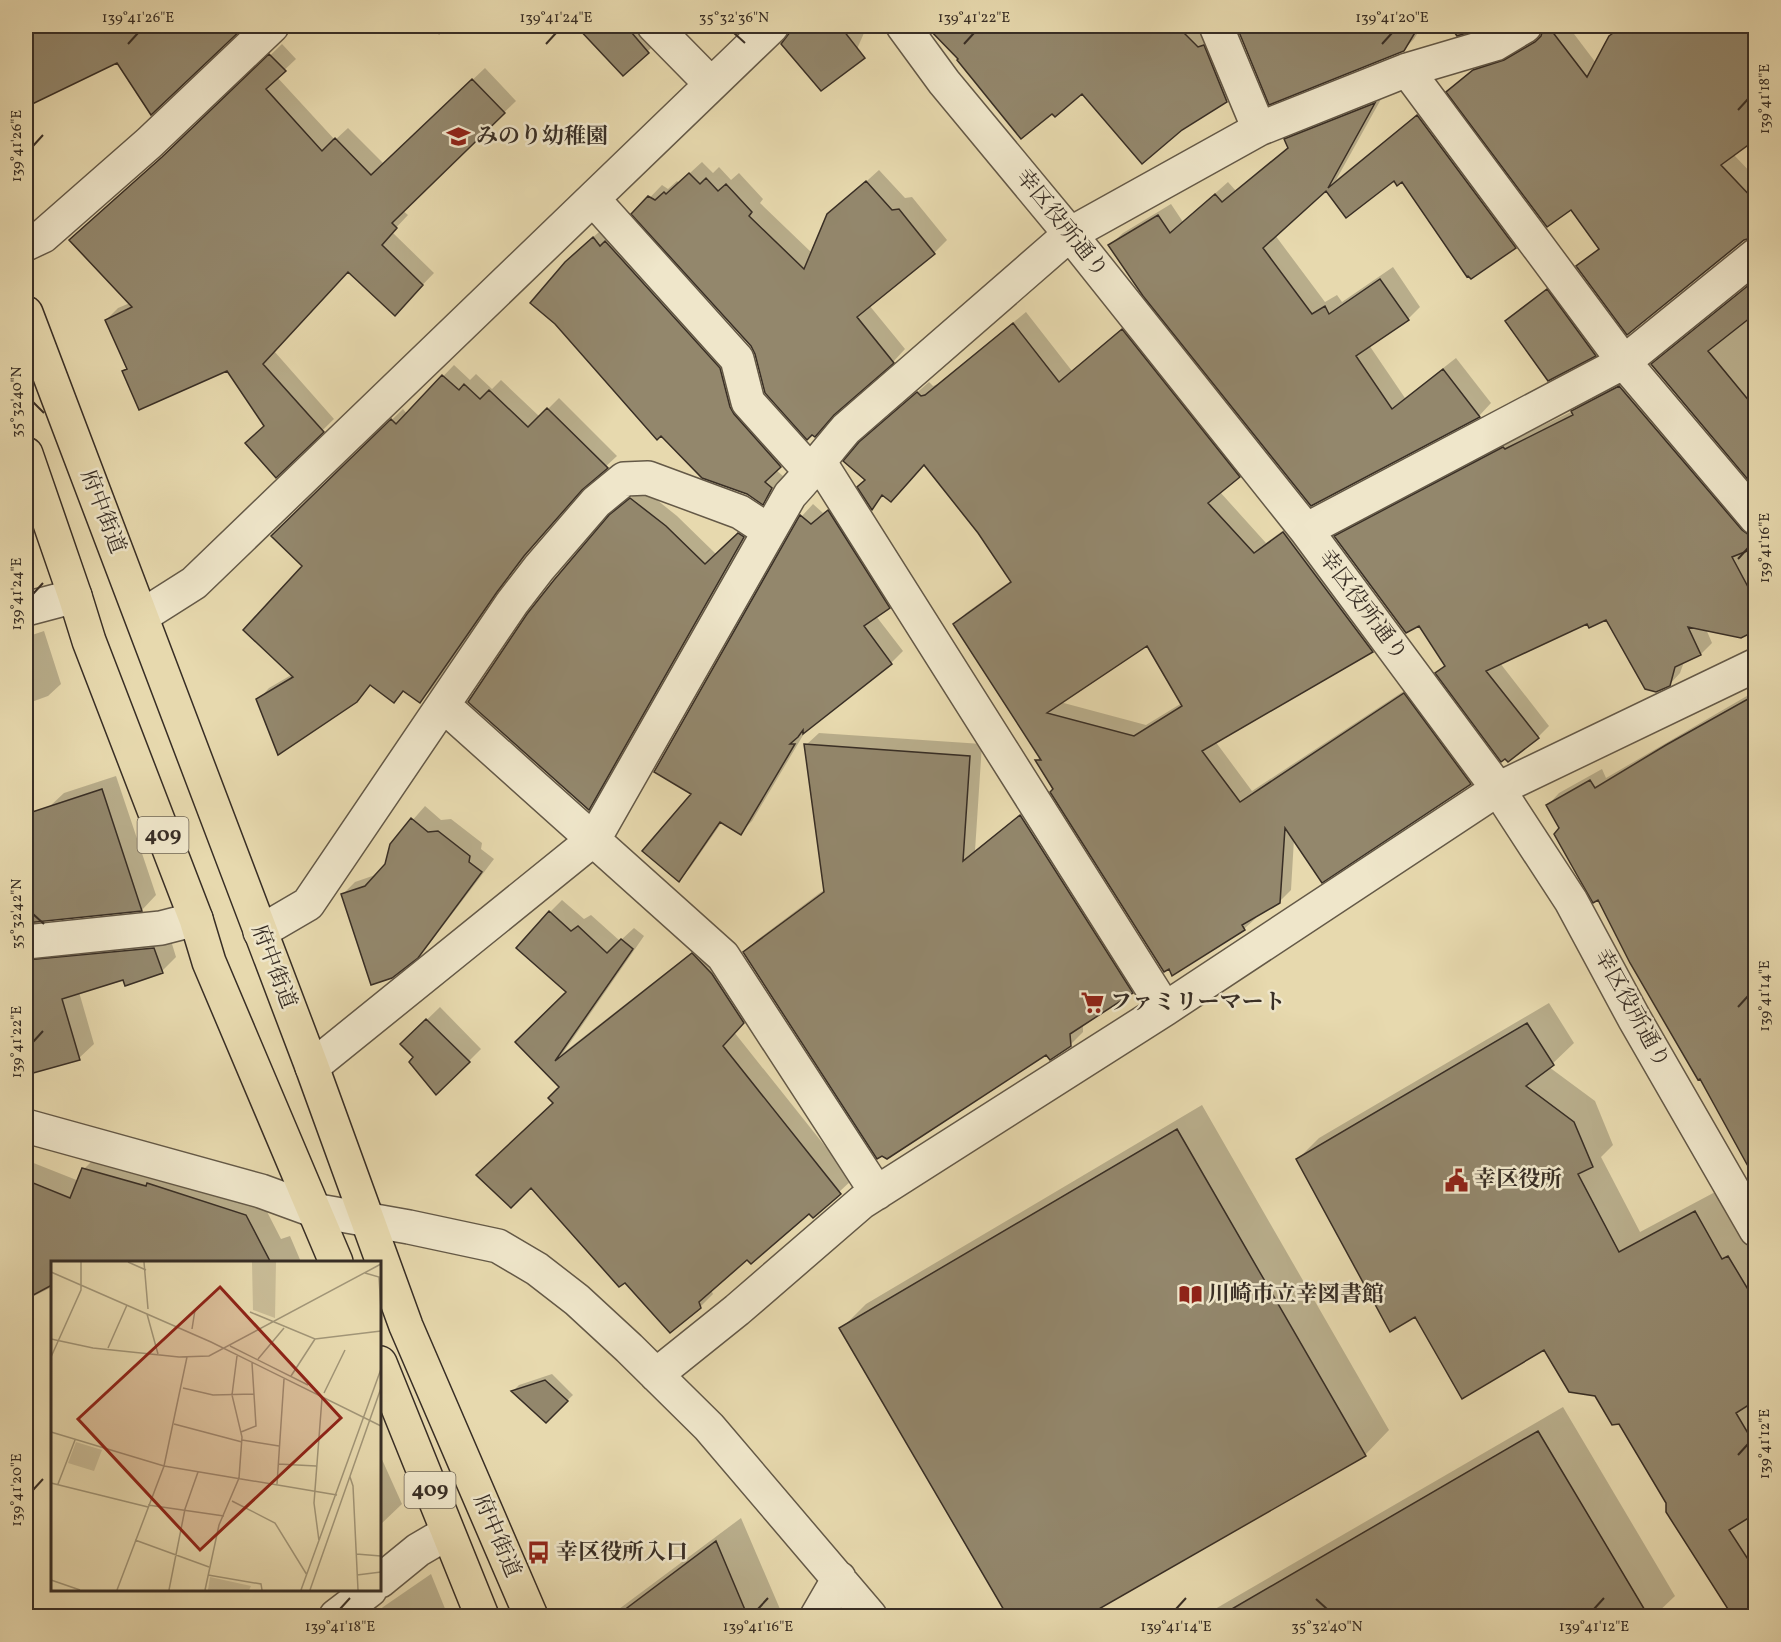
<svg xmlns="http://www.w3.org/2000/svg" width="1781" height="1642" font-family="Vollkorn,'Noto Serif JP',serif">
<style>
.shadow{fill:#0003;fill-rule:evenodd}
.building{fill:#93876c;stroke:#382e25;stroke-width:1.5;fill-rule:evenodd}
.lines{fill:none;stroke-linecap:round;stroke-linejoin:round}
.minor-casing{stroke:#645947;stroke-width:36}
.highway-casing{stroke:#382e25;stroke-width:36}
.minor{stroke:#efe6ca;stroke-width:33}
.highway{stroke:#e7d9ae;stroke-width:33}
.ticks{fill:none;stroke:#382e25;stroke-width:2}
.labels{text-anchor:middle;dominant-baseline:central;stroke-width:5;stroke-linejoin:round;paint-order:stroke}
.shield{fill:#efe6ca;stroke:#6f6556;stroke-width:1.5}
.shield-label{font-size:21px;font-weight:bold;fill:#382e25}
.poi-label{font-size:22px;font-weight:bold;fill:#382e25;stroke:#efe6ca;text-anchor:start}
.street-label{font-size:22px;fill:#382e25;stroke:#efe6ca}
.inset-road{fill:none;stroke:#a19577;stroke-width:1.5}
.view{fill:#8f2418;fill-opacity:0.15;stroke:#8f2418;stroke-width:3}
.inset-edge{fill:none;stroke:#382e25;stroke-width:3}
.neatline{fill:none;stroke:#382e25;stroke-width:2}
.ticks-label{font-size:15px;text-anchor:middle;fill:#382e25}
</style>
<rect width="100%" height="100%" fill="#e7d9ae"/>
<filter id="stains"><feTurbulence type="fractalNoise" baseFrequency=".00333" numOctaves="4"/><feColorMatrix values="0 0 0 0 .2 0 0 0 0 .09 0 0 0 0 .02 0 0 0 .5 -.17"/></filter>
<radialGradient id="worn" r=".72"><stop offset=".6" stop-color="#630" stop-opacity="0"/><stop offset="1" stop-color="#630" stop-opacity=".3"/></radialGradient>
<path class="shadow" d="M26,26H243L152,113L118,61L27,105Z
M431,26H450L439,35Z
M580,26H650L661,39L623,74L593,37Z
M792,26H858L864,33L850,65L792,31Z
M943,26H1210L1237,90L1226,101L1083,92L960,59L935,33Z
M1238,26H1422L1414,39L1403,50L1270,103Z
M1545,26H1568L1596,63L1610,37L1621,26H1756V139L1733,154L1756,178V235L1578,266L1600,247L1572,208L1448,92L1486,59L1517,49L1543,34Z
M282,44L296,59L277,77L335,140L348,128L384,164L485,68L516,101L402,210L408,215L392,232L434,273L406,302L348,271L274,351L334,419L276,476L265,425L228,369L123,372L128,367L106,320L118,308L130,303L176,145Z
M1385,92L1336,180L1430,104L1527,235L1515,247L1403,180L1394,179L1326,189L1275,235L1325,302L1337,295L1342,302L1393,267L1420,307L1408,319L1369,345L1405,398L1456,358L1491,403L1479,416L1311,504L1110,245L1123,233L1171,204L1183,222L1228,182L1236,191L1289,146L1286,140L1298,127Z
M702,162L713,173L719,167L731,180L739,173L763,199L760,203L812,253L838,207L879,170L905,198L912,197L947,240L934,253L869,305L905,349L893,362L757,354L752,346L634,214L662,185L668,189L677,181L679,183Z
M605,227L731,356L791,454L776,470L783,476L774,491L763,503L578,250Z
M1560,278L1607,342L1595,354L1549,379L1507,321L1520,309Z
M1756,279V486L1653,365Z
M1026,312L1072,371L1134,319L1250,465L1220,492L1266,543L1296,521L1384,640L1372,651L1215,741L1252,791L1416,683L1481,772L1470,783L1294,839L1291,890L1279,902L1255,916L1256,918L1244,929L1055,789L1037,760L1040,757L955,624L966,613L1012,580L979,532L925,463L884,495L872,507L867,479L873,431L929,382L933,386L938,384ZM1148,644L1182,703L1146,725L1060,702Z
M454,365L470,380L476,374L492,389L501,380L540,417L559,398L617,456L587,484L535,544L507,580L431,690L420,701L405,690L394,701L371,685L356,701L258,700L269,688L293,674L304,566L273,536L403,409L407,414Z
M1631,375L1756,521V546L1746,550L1756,568V629L1741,636L1706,629L1712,643L1701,654L1684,662L1680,673L1669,685L1606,618L1588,622L1500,663L1549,726L1538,737L1437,673L1445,664L1420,624L1336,537L1347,525L1515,437L1517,438L1575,410L1584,400Z
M642,488L677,516L717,555L750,523L754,526L599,798L589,808L622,505Z
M840,500L901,595L876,616L903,651L891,663L802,732H805L752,821L740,833L722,822L690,868L679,880L693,793L656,771L802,516L813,504L823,513Z
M44,631L61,684L48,696L26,704V637Z
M1752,693L1750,703L1756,699V1176L1548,805L1559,793L1602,769L1606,778Z
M819,733L982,744L975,851L1034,804L1144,979L1132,992L1083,1024V1032L1070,1045L1047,1053L745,952L757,940L825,889L806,745Z
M116,776L156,895L142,910L26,922V864L52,855L49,807L64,793Z
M425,806L441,820L451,819L482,843L481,849L494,859L430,943L417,956L343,894L355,882L378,874L386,865L391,845Z
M562,900L584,919L591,915L620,941L634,928L644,936L563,1053L705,942L756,1009L734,1032L852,1180L813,1216L809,1212L747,1258L711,1290L713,1294L700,1307L625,1281L555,1102L561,1087L517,1042L568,992L550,912Z
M169,934L176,957L162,971L124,978L79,992L94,1044L79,1058L26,1063V939Z
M1549,1003L1574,1043L1549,1067L1595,1101L1613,1145L1601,1157L1640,1232L1717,1191L1756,1246V1512L1754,1513L1756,1516V1616H1735L1620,1422L1596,1395L1545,1348L1415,1315L1298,1159L1319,1138Z
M440,1007L481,1049L437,1093L415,1057L402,1044Z
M1202,1105L1389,1430L1365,1455L841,1329L866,1304Z
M99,1154L261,1200L281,1239L290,1236L301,1262H52V1287L26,1300V1160L79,1181L84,1169Z
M552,1374L573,1395L546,1421L513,1391L519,1385Z
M1563,1407L1675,1596L1654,1616H1203Z
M380,1455L402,1504L380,1525Z
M741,1518L783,1616H611L615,1612Z
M431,1574L448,1616H374L383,1607Z"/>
<path class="building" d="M26,26H242L244,27L151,115L117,63L26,107Z
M576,26H626L649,53L623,76Z
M790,26H840L865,58L821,91L781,44L790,32Z
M926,26H1177L1198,47L1204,45L1227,102L1182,130L1142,164L1082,94L1055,117L1052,114L1021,139L957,60L958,59Z
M1256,26H1419L1404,51L1269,105L1239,32Z
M1450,26H1489L1457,36Z
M1544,26H1548L1587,77L1609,36L1623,26H1755V140L1721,165L1755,201V237L1744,240L1627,335L1576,266L1599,249L1571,210L1547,227L1446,92L1473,70L1504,60L1535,42L1541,36Z
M269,54L286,71L266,89L322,151L335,138L371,175L472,79L505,113L392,223L397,228L382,245L423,285L395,316L348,272L263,364L324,432L276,478L245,443L264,426L227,371L139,410L122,371L127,369L105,320L132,307L69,240L162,157Z
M1375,103L1328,188L1417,115L1516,248L1471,279L1468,276L1467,277L1402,182L1397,186L1394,181L1346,218L1326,191L1263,248L1312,314L1325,306L1329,314L1380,279L1409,320L1356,356L1392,409L1443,369L1480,417L1311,506L1143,296L1108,245L1158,215L1170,233L1215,194L1222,202L1288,148L1284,139Z
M689,173L700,184L706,178L718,191L726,184L752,212L749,216L804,269L827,214L866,181L892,210L899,209L935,254L857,317L894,363L834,415L815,437L812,435L807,440L765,393L755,354L751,346L631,214L648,196L655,200L664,192L666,194Z
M593,237L600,246L605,241L720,368L730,407L734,414L781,467L765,482L772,488L763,505L747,494L702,478L661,436L657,440L555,324L530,303L565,262Z
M1755,280V314L1708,351L1755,408V488L1651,364Z
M1547,289L1596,356L1548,381L1505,321Z
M1013,323L1059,382L1122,329L1240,477L1208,503L1254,553L1283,532L1373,652L1202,751L1240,802L1404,693L1471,784L1322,883L1285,828L1280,903L1242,925L1245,930L1172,976L1169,969L1164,972L1050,792L1053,789L1035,760H1041L953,624L1011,582L978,533L924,465L891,502L882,495L872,510L857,487L865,480L843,461L859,442L917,392L921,396L925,395ZM1147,646L1182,706L1134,736L1047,713Z
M442,375L459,390L464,384L480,399L489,390L528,427L547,408L608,468L582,490L524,556L497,592L420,703L403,691L394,703L370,685L357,702L278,755L256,699L293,677L243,630L302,566L271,536L391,419L396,424Z
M1619,386L1742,530L1749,535L1755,536V548L1732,557L1755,600V631L1741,638L1688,627L1701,655L1675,667L1670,686L1656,692L1645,689L1606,620L1589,628L1587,624L1486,671L1539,738L1508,762L1505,759L1501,762L1435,673L1445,666L1419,626L1406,633L1334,536L1503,447L1505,449L1573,415L1571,411Z
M630,498L666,526L705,564L738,533L744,537L589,810L468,702L527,614L554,580L609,515Z
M828,510L890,608L864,626L892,664L803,734V730L798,737L790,744H795L741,835L720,822L679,882L642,851L691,794L654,772L800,515L811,524Z
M1755,695V1179L1700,1079L1698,1080L1630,963L1598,900L1593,903L1577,875L1554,834L1559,828L1546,805L1590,780L1595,788L1666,745Z
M804,744L970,756L963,861L1020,815L1133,993L1070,1034L1071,1046L1050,1060L1046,1055L887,1159L882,1156L877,1159L743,952L824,892Z
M102,789L142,911L26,923V814Z
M411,818L428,832L438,831L470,856L469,862L482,872L418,958L392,978L371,985L341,894L365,886L385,864L390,844Z
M549,911L571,931L578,926L607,953L621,939L633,949L555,1061L692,953L712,974L744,1023L723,1046L841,1194L813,1218L809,1214L751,1264L747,1260L699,1302L701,1308L670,1333L625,1283L619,1287L531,1188L511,1208L476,1175L553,1103L548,1098L559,1087L515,1042L566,992L516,948Z
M154,948L163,973L125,986L123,980L62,999L80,1060L26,1075V960Z
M426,1019L470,1062L436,1095L409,1062L413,1057L400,1044Z
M1527,1023L1554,1065L1526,1086L1574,1122L1593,1167L1578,1174L1619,1252L1695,1211L1722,1259L1728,1256L1755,1301V1401L1736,1413L1755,1445V1514L1729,1530L1755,1570V1617H1733L1666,1512V1503L1619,1424L1612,1425L1595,1396L1569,1392L1544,1350L1462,1399L1415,1317L1390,1332L1296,1159Z
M1177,1129L1366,1456L1085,1617H1008L839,1328Z
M82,1168L146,1186L147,1183L246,1215L271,1263H52V1285L26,1299V1180L70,1198Z
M545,1380L568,1401L546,1423L511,1391Z
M1538,1431L1649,1617H1218Z
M716,1541L748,1617H615Z"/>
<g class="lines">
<defs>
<path id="minor" d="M654,26L711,84
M903,26L944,82L1070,234L1306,530L1498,789L1571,901L1634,1018L1756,1230
M1216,26L1259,129
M1407,70L1624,362L1756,518
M593,199L737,359L748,402L811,472
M26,244L43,236L149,143L272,26
M819,461L1165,1009
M1306,530L1624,362L1756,255
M26,609L75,596
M142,616L194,583L772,26
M443,705L723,956L877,1193
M260,932L308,904L512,603L539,568L596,502L624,479L648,478L740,512L769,531
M26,942L161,928L196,919
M312,1067L594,839L790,495C810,474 827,451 846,429L1070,234L1259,129L1407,70L1495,44L1525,26
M26,1126L261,1191L313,1210L409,1227L498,1246L537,1269L577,1300L629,1348L709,1427L870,1616
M656,1375L737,1310L862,1202L1165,1009L1498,789L1756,665
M380,1581L418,1550L447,1533
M336,1616L370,1590
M817,1616L839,1578"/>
<path id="highway" d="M26,313L312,1067L406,1326L531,1616
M26,454L75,596L89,641L196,919L209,962L336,1262
M380,1363L482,1616"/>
</defs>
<use href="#minor" class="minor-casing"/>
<use href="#highway" class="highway-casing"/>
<use href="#minor" class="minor"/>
<use href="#highway" class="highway"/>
</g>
<path class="ticks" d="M734,33L745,43M128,44L138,33M546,44L556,33M964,44L974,33M1382,44L1392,33M1738,110L1748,99M33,146L43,135M33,402L44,413M1738,559L1748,548M33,594L43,583M33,914L44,924M1738,1007L1748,996M33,1042L43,1031M1738,1455L1748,1444M33,1490L43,1479M1316,1599L1327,1609M340,1609L350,1598M758,1609L768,1598M1176,1609L1186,1598M1594,1609L1604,1598"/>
<defs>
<symbol id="school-bare" viewBox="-9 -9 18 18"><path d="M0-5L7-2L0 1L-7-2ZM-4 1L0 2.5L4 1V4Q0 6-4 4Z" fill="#8f2418" stroke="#efe6ca" stroke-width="2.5" paint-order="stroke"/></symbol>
<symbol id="supermarket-bare" viewBox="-9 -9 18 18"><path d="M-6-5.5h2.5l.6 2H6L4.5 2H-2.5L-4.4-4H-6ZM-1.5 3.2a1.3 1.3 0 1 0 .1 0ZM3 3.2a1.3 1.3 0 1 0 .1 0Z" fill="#8f2418" stroke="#efe6ca" stroke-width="2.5" paint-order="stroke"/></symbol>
<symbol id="civic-bare" viewBox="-9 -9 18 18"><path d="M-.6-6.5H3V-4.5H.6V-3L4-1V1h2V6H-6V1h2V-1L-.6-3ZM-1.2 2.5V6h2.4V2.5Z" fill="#8f2418" stroke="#efe6ca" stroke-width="2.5" paint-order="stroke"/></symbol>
<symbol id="library-bare" viewBox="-9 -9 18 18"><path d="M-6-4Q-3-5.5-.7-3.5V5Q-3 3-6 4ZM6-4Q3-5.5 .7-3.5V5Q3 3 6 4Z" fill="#8f2418" stroke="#efe6ca" stroke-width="2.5" paint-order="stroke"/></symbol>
<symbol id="bus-bare" viewBox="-9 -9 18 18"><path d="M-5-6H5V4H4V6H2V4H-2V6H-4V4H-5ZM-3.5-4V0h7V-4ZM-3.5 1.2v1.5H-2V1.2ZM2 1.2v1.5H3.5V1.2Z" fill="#8f2418" stroke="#efe6ca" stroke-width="2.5" paint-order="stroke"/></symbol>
</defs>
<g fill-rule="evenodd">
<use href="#school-bare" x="442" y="120" width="33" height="33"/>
<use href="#supermarket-bare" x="1076" y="986" width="33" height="33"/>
<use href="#civic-bare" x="1440" y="1164" width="33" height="33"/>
<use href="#library-bare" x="1174" y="1278" width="33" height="33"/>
<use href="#bus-bare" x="522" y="1536" width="33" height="33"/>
</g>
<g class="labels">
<g class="shield">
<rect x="137.5" y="817" width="51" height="36" rx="4.5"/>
<rect x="404.5" y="1472" width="51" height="36" rx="4.5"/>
</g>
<g class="shield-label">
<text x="163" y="835">409</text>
<text x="430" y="1490">409</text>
</g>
<g class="poi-label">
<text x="476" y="137">みのり幼稚園</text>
<text x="1110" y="1003">ファミリーマート</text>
<text x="1474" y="1180">幸区役所</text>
<text x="1208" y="1295">川崎市立幸図書館</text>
<text x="556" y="1553">幸区役所入口</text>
</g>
<g class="street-label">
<text transform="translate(1061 224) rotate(51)">幸区役所通り</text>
<text transform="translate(102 512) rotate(69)">府中街道</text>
<text transform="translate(1362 606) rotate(53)">幸区役所通り</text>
<text transform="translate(273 967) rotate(69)">府中街道</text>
<text transform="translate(1631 1009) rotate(61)">幸区役所通り</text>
<text transform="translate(496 1536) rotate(67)">府中街道</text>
</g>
</g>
<g transform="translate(51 1261)">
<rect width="330" height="330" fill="#e7d9ae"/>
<path d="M201,1H225L224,57L202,49ZM25,181L51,189L43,210L17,202ZM159,316L200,325L198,329H157Z" fill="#c9bc97"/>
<path class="inset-road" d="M77,1L95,9M93,1L97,48M0,11L160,81L330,165M314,12L328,16L330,49M199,51L264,78L330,70M96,53L107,93M141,68L144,49M0,78L42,87L128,96L158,95L330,3M179,85L257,124M57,87L76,44M0,96L30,29V1M207,98L233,67M240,115L264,78M132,127L162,134L203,133M273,132L294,89M123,163L191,181M0,171L113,205L286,234M190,171L205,165L201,102M191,179L228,185M227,203L265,205M299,216L302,225L307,329M0,222L97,246M7,223L24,179M226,223L233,118M181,240L224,262L256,314M97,244L173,255M84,279L158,306M268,280L263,242L271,137M305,293L330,295M157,314L210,323L211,329M306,314L330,311M0,319L29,329M66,329L113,205L136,96M118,329L134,248L147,211M154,329L168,264L188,217L191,176L181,134L186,95M250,329L330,108M259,329L330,127"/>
<path class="view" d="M169,26L290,157L149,289L27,158Z"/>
<rect width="330" height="330" class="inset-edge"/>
</g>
<rect width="1781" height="1642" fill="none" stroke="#e7d9ae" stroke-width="66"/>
<rect x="33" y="33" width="1715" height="1576" class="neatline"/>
<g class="ticks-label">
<text x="138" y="22">139°41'26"E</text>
<text x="556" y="22">139°41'24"E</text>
<text x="734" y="22">35°32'36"N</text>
<text x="974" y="22">139°41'22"E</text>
<text x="1392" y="22">139°41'20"E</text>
<text transform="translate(1764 99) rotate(-90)" y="5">139°41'18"E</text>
<text transform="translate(16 146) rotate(-90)" y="5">139°41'26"E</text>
<text transform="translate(16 402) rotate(-90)" y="5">35°32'40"N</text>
<text transform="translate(1764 548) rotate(-90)" y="5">139°41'16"E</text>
<text transform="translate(16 594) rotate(-90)" y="5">139°41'24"E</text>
<text transform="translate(16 914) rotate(-90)" y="5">35°32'42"N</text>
<text transform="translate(1764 996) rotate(-90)" y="5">139°41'14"E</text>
<text transform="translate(16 1042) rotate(-90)" y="5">139°41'22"E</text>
<text transform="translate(1764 1444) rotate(-90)" y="5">139°41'12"E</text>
<text transform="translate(16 1490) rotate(-90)" y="5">139°41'20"E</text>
<text x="340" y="1631">139°41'18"E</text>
<text x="758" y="1631">139°41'16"E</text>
<text x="1176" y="1631">139°41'14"E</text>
<text x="1327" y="1631">35°32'40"N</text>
<text x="1594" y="1631">139°41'12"E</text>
</g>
<rect width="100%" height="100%" filter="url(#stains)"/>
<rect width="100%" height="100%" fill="url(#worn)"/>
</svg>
